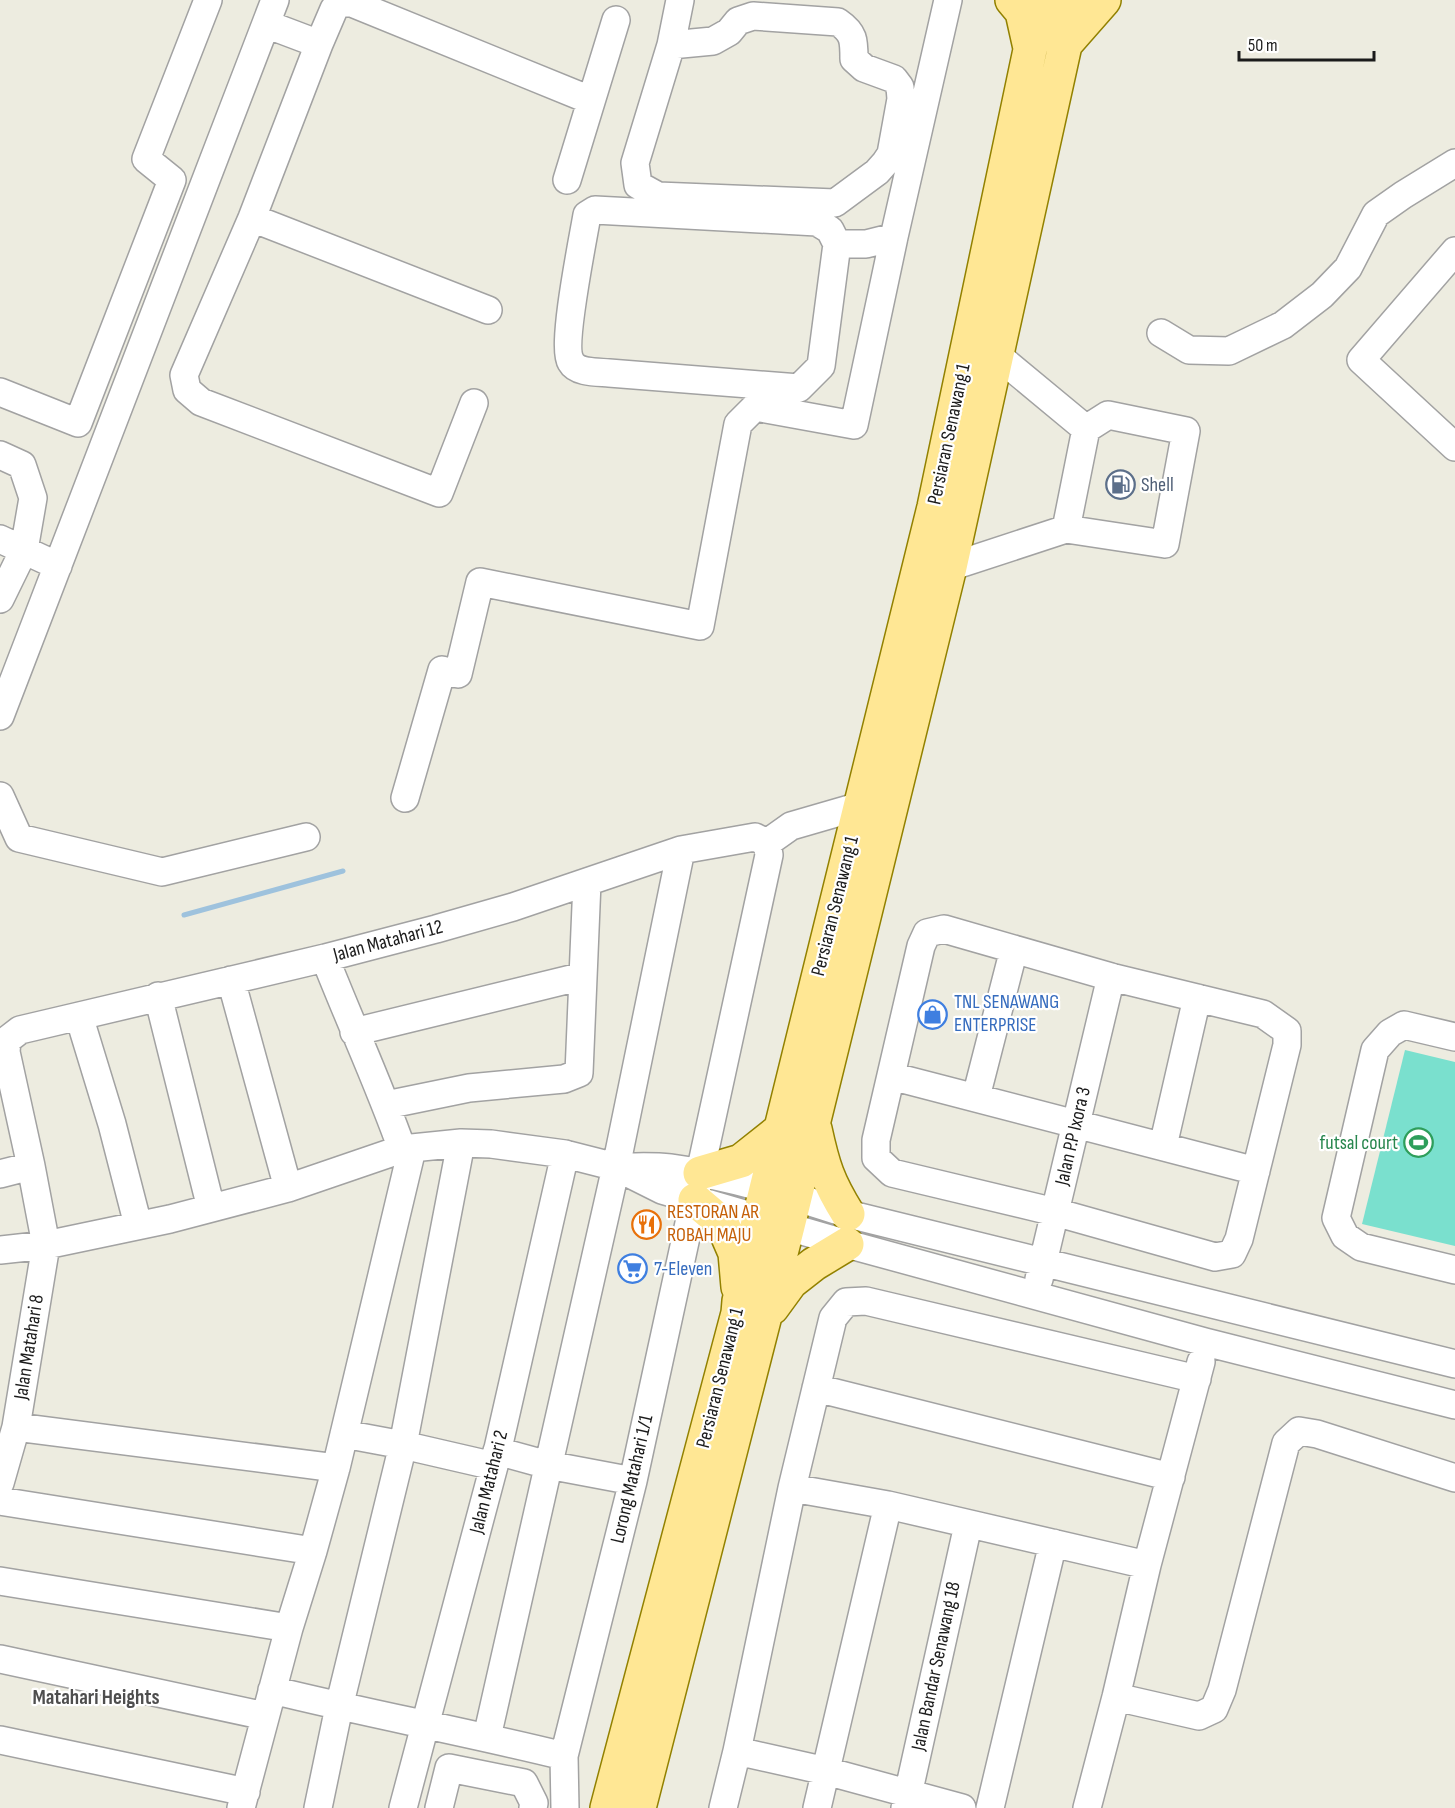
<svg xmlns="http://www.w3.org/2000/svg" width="1455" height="1808" font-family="'Sofia Sans Condensed',sans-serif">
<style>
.pitch{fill:#7ae0ce}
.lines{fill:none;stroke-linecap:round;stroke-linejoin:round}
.stream{stroke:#9ec2dd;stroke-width:5}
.minor-casing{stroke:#a2a2a2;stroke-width:30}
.major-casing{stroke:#928100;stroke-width:36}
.minor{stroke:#fff;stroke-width:27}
.major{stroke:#ffe794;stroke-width:33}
.labels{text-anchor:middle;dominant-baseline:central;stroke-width:4.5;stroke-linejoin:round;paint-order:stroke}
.street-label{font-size:20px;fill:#1b1b1b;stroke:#fff}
.service-label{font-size:20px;fill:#4e5e75;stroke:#fff;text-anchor:start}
.shop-label{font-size:20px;fill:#366cbe;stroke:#fff;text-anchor:start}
.leisure-label{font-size:20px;fill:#27864d;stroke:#fff;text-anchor:end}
.food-label{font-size:20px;fill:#c56008;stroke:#fff;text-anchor:start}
.neighbourhood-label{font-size:21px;font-weight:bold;fill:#4e4e4e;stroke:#fff}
</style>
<rect width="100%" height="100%" fill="#edece0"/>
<path class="pitch" d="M1405,1050L1455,1062V1246L1362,1224Z"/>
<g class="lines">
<path class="stream" d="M184,915L343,871"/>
<defs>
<path id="minor" d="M266,24L319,44L252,218L184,375L187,390L201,402L439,493L474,403
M319,44L334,9L340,2L352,3L590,100
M671,45L635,163L638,185L658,196L835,203L877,172L885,163L891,154L901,99L900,87L894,79L864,68L854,59C854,40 854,33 838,22L753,16L738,21L729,32L713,41L671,45L680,0
M567,180L616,20
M595,210L817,222L830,230L837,244L821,366L799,388L609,373C598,372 577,373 571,362C561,346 583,239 587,215Z
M252,218L488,310
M837,244H866L894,237
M1455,251L1361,360L1455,447
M1161,333L1189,350L1229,351L1283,325L1322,295L1348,268L1376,214L1403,195L1455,163
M0,392L78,423L172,180L146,159L208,0
M0,455L22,465L33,498L24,550L0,599
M1066,529L1165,544L1186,431L1108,415L1086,429
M0,539L58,566
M950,567L1066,529L1086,429L998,356
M0,716L275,0
M0,796L19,838L162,872L306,837
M405,798L442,670L458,674L480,582L700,626L738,424L755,407L854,425L894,237L948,0
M767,843L791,826L860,806
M944,929L1111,977L1263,1014L1287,1031V1045L1239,1239L1232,1254L1215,1257L1055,1212L892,1173L876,1158V1140L921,946L927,933Z
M325,958C350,1022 379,1084 402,1149
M231,980L288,1188
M158,996L211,1208
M79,1016L112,1124L138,1225
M354,1032L583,976
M1455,1037L1404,1025L1390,1033L1375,1050L1336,1218L1345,1236L1361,1247L1455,1270
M891,1076L1256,1171
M976,1097L1014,949
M386,1105L469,1088L564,1079L579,1073L587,882
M1163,1146L1197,998
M623,1167C639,1167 654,1166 670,1168C731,1176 790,1195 848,1214L1455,1364
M0,1174L31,1166
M0,1250L46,1245L170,1219L288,1188L402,1149L461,1143L491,1144L565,1154L616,1167L662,1190L847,1244L1205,1342L1455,1405
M1039,1279L1111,977
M816,1388L1171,1477
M16,1427L336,1468
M344,1434L403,1445L494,1466
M497,1451L548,1465L633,1481
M0,1483L16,1427L46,1245L31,1166L6,1052L7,1040L20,1030L325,958L436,929L513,907L681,850L755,837L767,843
M792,1488L888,1505L1147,1565
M0,1501L313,1551
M0,1581L289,1628
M0,1659L265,1716
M272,1690C369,1714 467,1732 564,1756
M1116,1697L1199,1716L1214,1709L1222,1690L1286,1443L1299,1431L1317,1434L1455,1478
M487,1737L616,1167L681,850
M0,1740L246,1792
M737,1751L826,1771L962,1808
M241,1808L289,1628L313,1551L336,1468L412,1149
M318,1808L339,1707L403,1445L461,1143
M403,1808L494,1466L565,1154
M439,1808L449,1768L524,1783L534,1803L533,1808
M565,1808L564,1756L633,1481L769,855L767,843
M723,1808L737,1751L792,1488L833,1318L846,1302L866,1301L1197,1379
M817,1808L888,1505
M905,1808L968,1525
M990,1808L1053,1543
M1087,1808L1116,1697L1147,1565L1201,1362"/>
<path id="major" d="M1012,0L1022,12L1030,48
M1068,41L1104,0
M815,1129C823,1166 828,1182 848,1214
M700,1173L741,1161L780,1130
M695,1200L722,1223L735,1253L738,1287
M772,1308L791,1282L814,1264L847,1244
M607,1808L738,1313L739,1301L766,1189L934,507L1030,50L1043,0
M639,1808L788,1226L950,567L1075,0"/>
</defs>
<use href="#minor" class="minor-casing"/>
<use href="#major" class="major-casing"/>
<use href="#minor" class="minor"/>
<use href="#major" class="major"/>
</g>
<defs>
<symbol id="fuel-ring" viewBox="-11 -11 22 22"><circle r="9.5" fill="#fff" stroke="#5c6f8a" stroke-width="1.5"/><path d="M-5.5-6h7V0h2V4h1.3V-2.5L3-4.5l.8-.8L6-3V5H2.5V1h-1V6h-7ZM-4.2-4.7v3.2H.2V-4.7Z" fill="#5c6f8a"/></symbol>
<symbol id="shop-ring" viewBox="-11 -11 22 22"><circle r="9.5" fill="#fff" stroke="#3f7fe0" stroke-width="1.5"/><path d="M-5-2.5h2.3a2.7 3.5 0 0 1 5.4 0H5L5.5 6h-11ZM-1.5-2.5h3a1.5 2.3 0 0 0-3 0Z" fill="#3f7fe0"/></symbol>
<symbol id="stadium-ring" viewBox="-11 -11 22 22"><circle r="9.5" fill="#fff" stroke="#2e9e5b" stroke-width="1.5"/><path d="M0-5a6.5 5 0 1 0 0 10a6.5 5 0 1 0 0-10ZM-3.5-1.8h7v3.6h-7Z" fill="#2e9e5b"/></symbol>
<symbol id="restaurant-ring" viewBox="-11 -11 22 22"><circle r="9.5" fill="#fff" stroke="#e8710a" stroke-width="1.5"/><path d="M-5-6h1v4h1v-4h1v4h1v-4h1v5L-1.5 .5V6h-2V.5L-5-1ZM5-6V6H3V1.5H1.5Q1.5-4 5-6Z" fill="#e8710a"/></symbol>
<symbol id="supermarket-ring" viewBox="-11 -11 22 22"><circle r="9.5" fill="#fff" stroke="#3f7fe0" stroke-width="1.5"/><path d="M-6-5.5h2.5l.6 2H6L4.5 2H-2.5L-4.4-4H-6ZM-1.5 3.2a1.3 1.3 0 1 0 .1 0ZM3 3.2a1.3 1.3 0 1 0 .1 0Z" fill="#3f7fe0"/></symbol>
</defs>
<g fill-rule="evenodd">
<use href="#fuel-ring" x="1104" y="468" width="33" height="33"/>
<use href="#shop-ring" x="916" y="998" width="33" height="33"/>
<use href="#stadium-ring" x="1402" y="1126" width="33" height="33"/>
<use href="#restaurant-ring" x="630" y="1208" width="33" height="33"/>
<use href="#supermarket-ring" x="616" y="1252" width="33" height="33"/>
</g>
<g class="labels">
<g class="street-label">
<text transform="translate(949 434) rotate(-78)">Persiaran Senawang 1</text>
<text transform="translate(835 906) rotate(-76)">Persiaran Senawang 1</text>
<text transform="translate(388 941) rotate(-15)">Jalan Matahari 12</text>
<text transform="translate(1073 1136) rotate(-77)">Jalan P.P Ixora 3</text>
<text transform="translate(29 1347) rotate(-81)">Jalan Matahari 8</text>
<text transform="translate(720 1378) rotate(-76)">Persiaran Senawang 1</text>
<text transform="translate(632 1479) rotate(-77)">Lorong Matahari 1/1</text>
<text transform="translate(489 1482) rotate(-76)">Jalan Matahari 2</text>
<text transform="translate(936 1666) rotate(-78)">Jalan Bandar Senawang 18</text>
</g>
<g class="service-label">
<text x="1141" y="485">Shell</text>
</g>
<g class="shop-label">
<text x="954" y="1002">TNL SENAWANG<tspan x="954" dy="23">ENTERPRISE</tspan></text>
<text x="654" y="1269">7-Eleven</text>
</g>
<g class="leisure-label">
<text x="1398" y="1143">futsal court</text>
</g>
<g class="food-label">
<text x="667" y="1212">RESTORAN AR<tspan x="667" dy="23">ROBAH MAJU</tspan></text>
</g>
<g class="neighbourhood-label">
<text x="96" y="1697">Matahari Heights</text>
</g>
</g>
<path d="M1239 51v9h135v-9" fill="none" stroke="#1b1b1b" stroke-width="3"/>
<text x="1248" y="51" font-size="18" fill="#1b1b1b" stroke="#ffffff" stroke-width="4.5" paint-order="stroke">50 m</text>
</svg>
